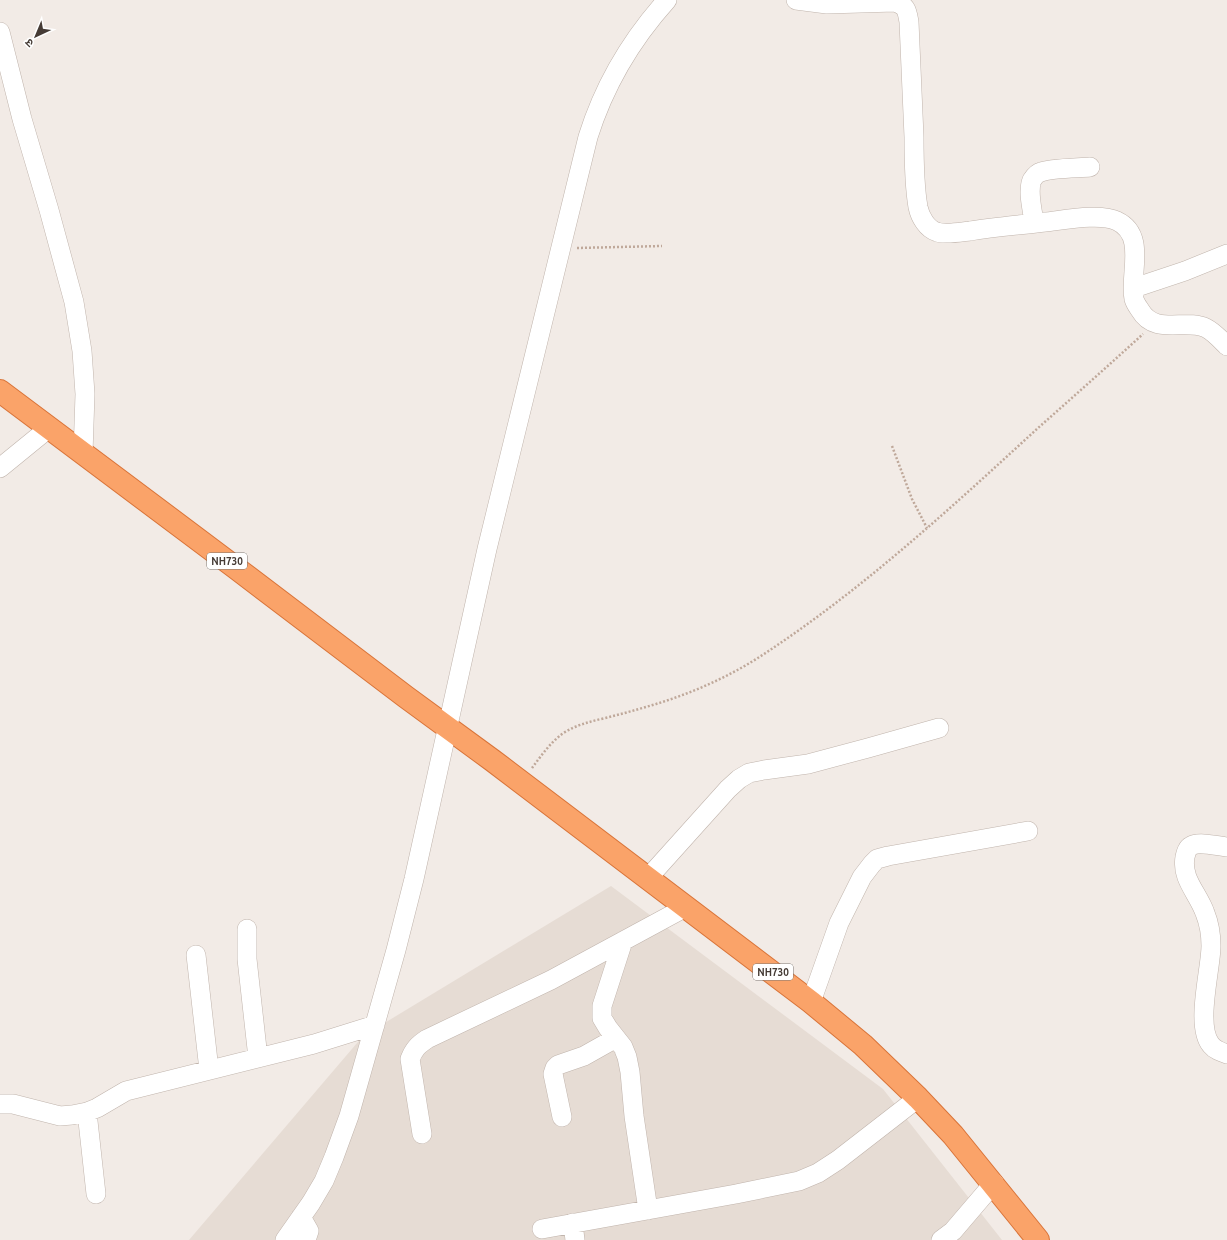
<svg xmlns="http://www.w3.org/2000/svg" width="1227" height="1240" font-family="Ubuntu,'Noto Sans Devanagari',sans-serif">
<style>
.residential{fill:#e6dcd4}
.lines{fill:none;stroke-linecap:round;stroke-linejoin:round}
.minor-casing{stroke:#c0b4ac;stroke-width:20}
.highway-casing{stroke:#d97439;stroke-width:24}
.path{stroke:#bfa89a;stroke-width:2.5;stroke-dasharray:2 2;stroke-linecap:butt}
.minor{stroke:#fff;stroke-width:19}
.highway{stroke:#faa369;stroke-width:22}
.labels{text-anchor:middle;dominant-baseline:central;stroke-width:4;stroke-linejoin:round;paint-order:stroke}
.shield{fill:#fff;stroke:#7d7672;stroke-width:1}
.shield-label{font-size:10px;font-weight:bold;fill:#453b35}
</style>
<rect width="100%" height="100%" fill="#f2ebe6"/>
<path class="residential" d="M611,886L883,1089L1002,1240H189L363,1036Z"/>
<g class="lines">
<defs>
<path id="minor" d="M796,0L827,4L895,2C907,6 907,11 909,22C911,60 912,99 914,137C914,160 914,184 918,207C920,217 927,229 937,232C945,235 961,232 970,231C995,227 1020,225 1045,222C1064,220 1101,213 1117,221C1147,235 1129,275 1134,299C1135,303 1138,307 1140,310C1155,336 1185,318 1206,328C1214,332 1221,340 1227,346
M0,32L22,119L49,210L74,302L82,351L85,394L83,454
M1034,223C1033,211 1027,192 1032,180C1034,177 1037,173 1041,172C1050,168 1079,168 1090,167
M1134,288L1185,271L1227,254
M0,468L49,428
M1227,847C1218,846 1198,841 1191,846C1187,848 1186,853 1185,857C1181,879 1198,893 1205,913C1209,923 1211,935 1211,946C1211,969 1195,1026 1211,1045C1215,1050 1221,1052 1227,1054
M648,878L728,789L739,779L749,773L764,770L808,764L868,748L939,728
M247,929V959L258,1058
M623,941L602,1006V1018L608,1028L623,1047L627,1057L630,1072L634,1116L648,1210
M196,955L209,1070
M811,1002L839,923L862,877L872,864L877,859L888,856L1028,831
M0,1104H13L60,1116L72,1115L87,1112L97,1108L126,1091L314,1044L375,1025
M87,1112L96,1194
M562,1117L553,1074L555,1068L558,1065L584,1056L616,1038
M422,1134L410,1059C414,1049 418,1045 427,1039L551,980L686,907
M301,1217L309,1231L306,1240
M573,1223L575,1240
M542,1229L736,1194L799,1181L818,1173L838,1160L918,1098
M285,1240L311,1203L324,1181L334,1157L349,1116L396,950L414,879L487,549L588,137C604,86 631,40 667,0
M941,1240L953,1231L994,1183"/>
<path id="highway" d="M0,391L236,568L406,697L492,760L811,1002L863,1045L918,1098L953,1135L1038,1240"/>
</defs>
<use href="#minor" class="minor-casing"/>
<use href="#highway" class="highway-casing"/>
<path class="path" d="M577,248L662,246
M892,446L912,499L927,528
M532,768C541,756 550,743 562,734C575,725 589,722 605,718C622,714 639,709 656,704C695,692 733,675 767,652C864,588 952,507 1038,428C1073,397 1108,366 1143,334"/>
<use href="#minor" class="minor"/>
<use href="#highway" class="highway"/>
</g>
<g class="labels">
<g class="shield">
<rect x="207" y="553" width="40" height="16" rx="3"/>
<rect x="753" y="964" width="40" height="16" rx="3"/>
</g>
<g class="shield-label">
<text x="227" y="561">NH730</text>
<text x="773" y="972">NH730</text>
</g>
</g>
<g transform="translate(36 36) rotate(224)" stroke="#ffffff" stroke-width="3" paint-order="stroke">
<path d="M0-3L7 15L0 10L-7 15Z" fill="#453b35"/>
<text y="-6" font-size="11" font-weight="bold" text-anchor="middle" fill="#453b35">उ</text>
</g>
</svg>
